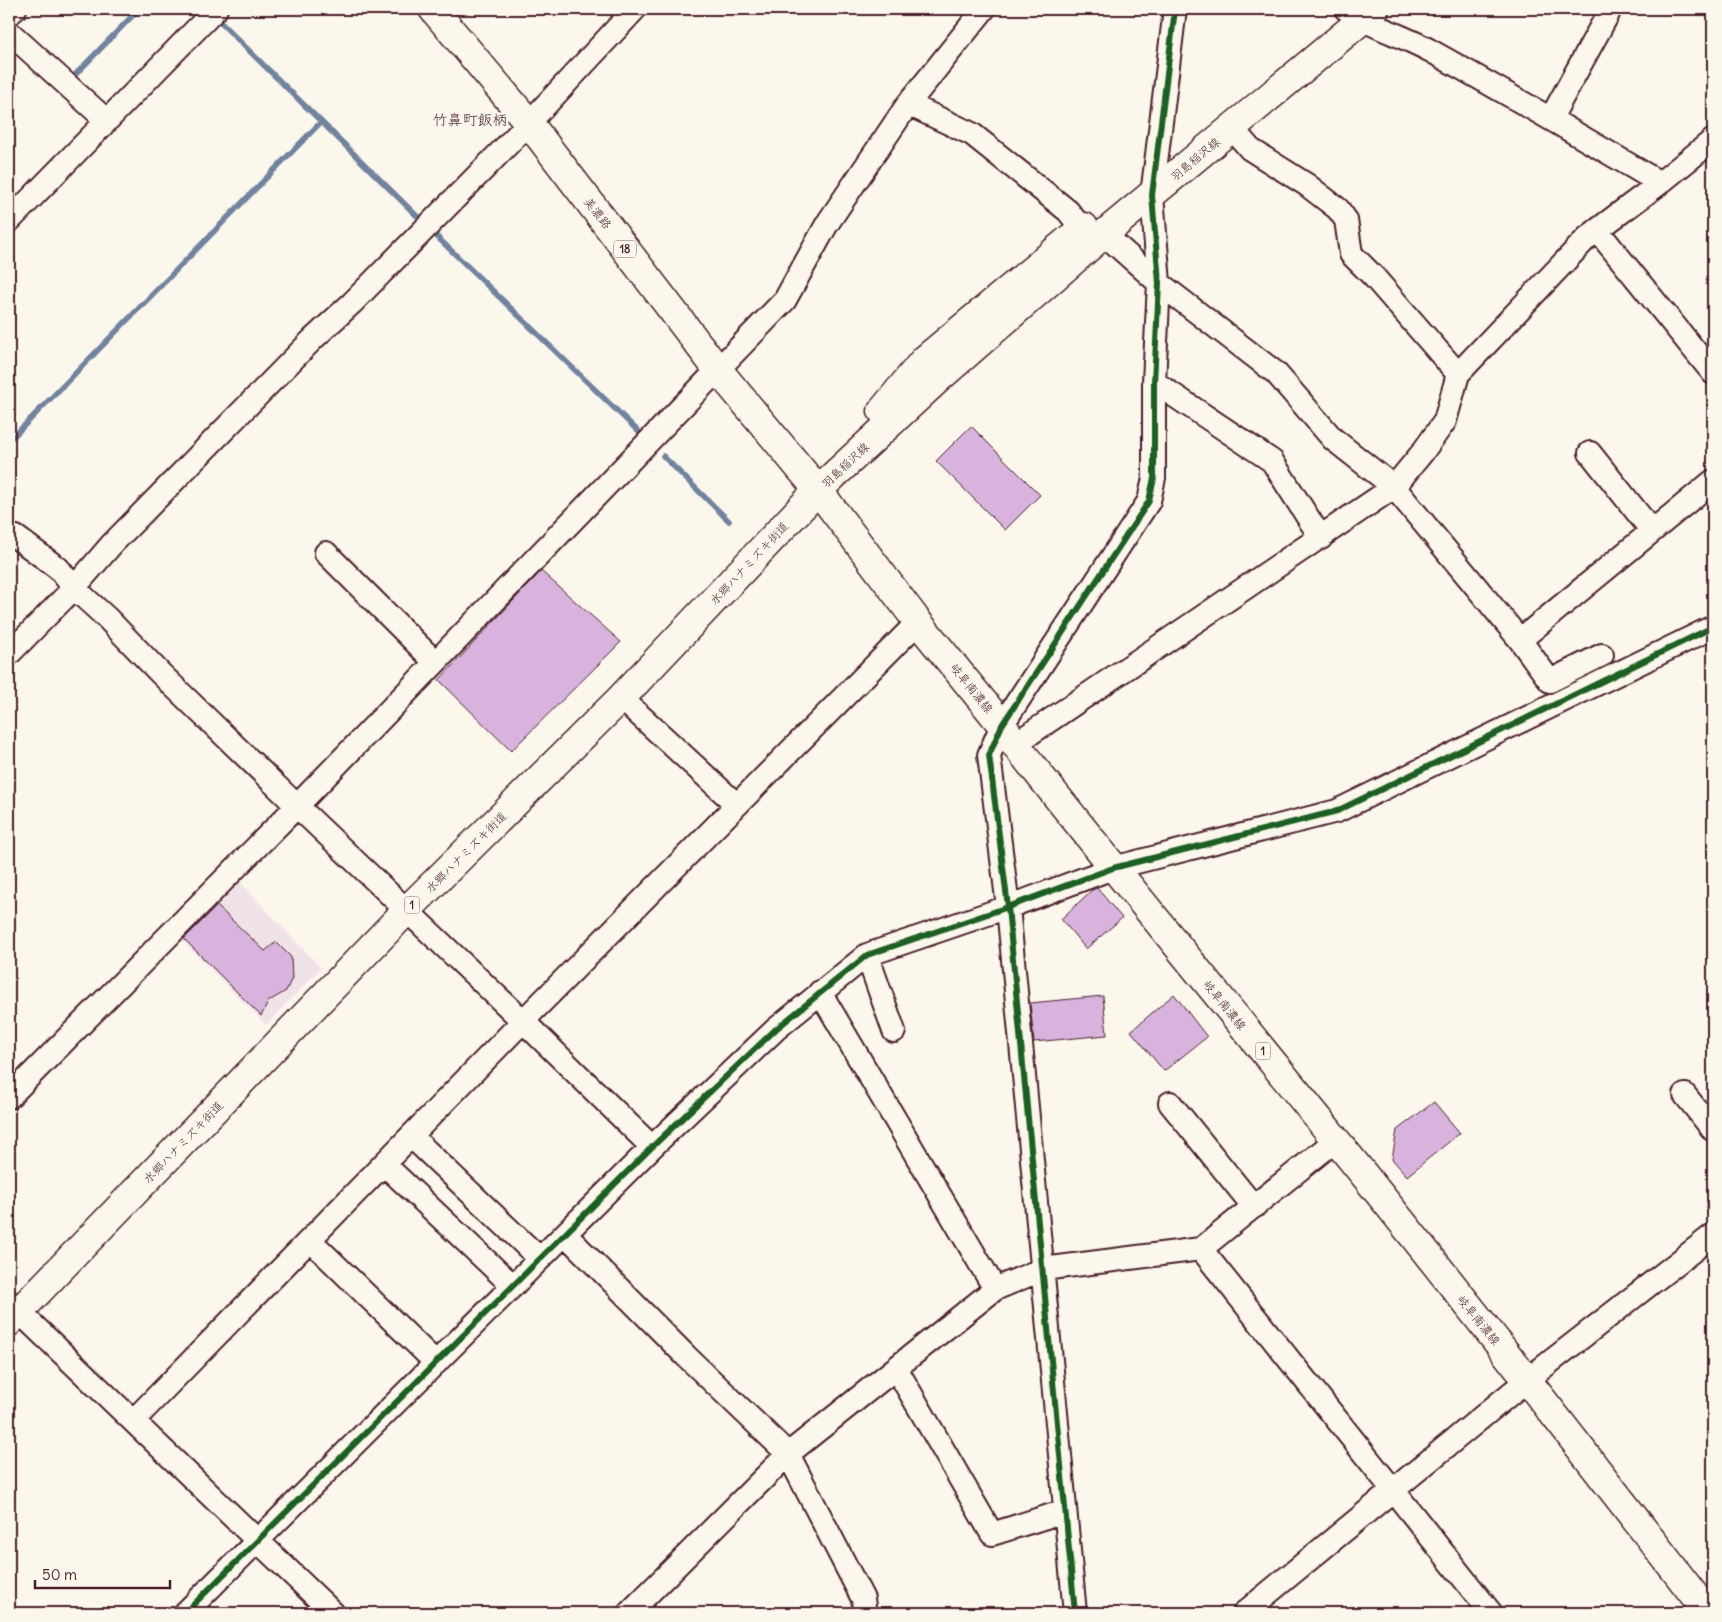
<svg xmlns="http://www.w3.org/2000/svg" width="1722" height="1622" font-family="Delius,'Klee One',sans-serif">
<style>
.built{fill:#f0e3e8}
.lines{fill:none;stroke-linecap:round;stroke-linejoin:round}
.stream{stroke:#72839f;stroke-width:5.5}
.building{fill:#d8b3dd;stroke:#4a1f2b}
.minor-casing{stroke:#4a1f2b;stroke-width:26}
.major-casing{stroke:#4a1f2b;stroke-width:31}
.minor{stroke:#fbf7ec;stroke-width:22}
.major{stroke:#fbf7ec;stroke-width:28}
.cycleway-casing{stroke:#fbf7ec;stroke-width:9}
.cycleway{stroke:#1b5e20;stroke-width:6}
.labels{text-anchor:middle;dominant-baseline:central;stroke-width:5;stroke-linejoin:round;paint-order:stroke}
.shield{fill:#fbf7ec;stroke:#7f6065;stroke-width:1}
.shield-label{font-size:11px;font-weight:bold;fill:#4a1f2b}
.street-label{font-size:12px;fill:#4a1f2b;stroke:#fbf7ec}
.quarter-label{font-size:15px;fill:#4a1f2b;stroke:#fbf7ec}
</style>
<rect width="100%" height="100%" fill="#fbf7ec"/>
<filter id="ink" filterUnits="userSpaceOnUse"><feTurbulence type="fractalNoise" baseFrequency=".02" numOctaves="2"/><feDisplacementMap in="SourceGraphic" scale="10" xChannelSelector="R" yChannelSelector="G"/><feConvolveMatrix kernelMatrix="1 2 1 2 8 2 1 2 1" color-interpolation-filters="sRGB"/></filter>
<g filter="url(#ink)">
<path class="built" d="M235,877L321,968L266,1025L176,934Z"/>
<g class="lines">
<path class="stream" d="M220,22L419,218
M69,76L72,78L139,9
M432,232L641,434
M9,433L13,437L321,122
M663,456L729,521"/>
</g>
<path class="building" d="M971,426L1040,495L1005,530L936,461Z
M541,571L621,642L511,751L439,680Z
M1097,888L1122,918L1086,949L1061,919L1092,890Z
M217,906L265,951L276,942L291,957L292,978L286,991L269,1001L261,1016L184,939Z
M1174,994L1207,1037L1164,1071L1131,1031Z
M1103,996L1107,1035L1034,1042L1030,1003Z
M1434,1102L1460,1133L1407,1176L1392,1159L1397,1130Z"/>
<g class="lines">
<defs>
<path id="minor" d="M1346,9C1369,26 1404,36 1431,51C1508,94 1584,138 1660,183
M9,14L15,9
M9,32L107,121
M908,104L972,134L1068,211L1082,229
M1551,118L1608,14L1604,9
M1232,128L1250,149L1307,185L1338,209L1346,220L1351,254L1374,277L1458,374
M9,221L216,9
M1597,230L1713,373
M1104,234L1159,283L1276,373L1333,439L1394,487L1520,640L1550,681L1602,655
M1154,382L1272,461L1321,538
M1590,453L1652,531
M9,535L16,537L59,569L74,588L107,618L160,673L297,806L523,1021L652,1147
M326,553L435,662
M1520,640L1713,481
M9,654L74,588L112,544L313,339L352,303L529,123L635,9
M621,698L737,805
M1015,744L1394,487L1422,453L1445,421L1458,374L1588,237L1660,183L1713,140
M867,955L894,1031
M820,992L995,1289
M1685,1095L1713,1130
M9,1097L297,806L785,300L827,224L908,104L984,9
M1170,1103L1254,1207
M411,1136L540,1259
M384,1164L513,1286
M565,1234L686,1356L788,1454L863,1599L865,1613
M310,1240L436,1363
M1201,1249L1336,1140
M9,1302L333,1613
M896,1368L992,1534L1065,1511
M133,1421L523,1021L918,622
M185,1613L652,1147L776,1029L867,955L1008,907L1113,868L1337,811L1713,627
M629,1613L788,1454L995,1289L1043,1269L1201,1249L1491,1613
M1075,1613L1008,907L989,755L1002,725L1149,501L1154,478V382L1159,283L1152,195L1175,9
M1244,1613L1527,1380L1713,1235"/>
<path id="major" d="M433,9L529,123L718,370L818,490L918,622L1002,725L1015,744C1120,877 1228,1007 1335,1139C1462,1295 1585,1454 1708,1613
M882,411L924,360L1084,227
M9,1322L407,910L621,698L818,490L939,378L1104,234L1375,9"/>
</defs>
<use href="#minor" class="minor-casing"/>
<use href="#major" class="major-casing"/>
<use href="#minor" class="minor"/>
<use href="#major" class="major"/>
<defs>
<path id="cycleway" d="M185,1613L652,1147L776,1029L867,955L1008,907L1113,868L1337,811L1713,627
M1075,1613L1008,907L989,755L1002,725L1149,501L1154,478V382L1159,283L1152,195L1175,9"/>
</defs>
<use href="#cycleway" class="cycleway-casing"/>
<use href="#cycleway" class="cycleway"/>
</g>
</g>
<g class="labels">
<g class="shield">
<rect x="614" y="240.5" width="22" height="17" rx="4"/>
<rect x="404.5" y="896.5" width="15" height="17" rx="4"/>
<rect x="1255.5" y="1042.5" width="15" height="17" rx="4"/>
</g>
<g class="shield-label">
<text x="625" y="249">18</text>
<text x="412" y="905">1</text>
<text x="1263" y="1051">1</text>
</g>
<g class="street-label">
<text transform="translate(1195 159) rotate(-40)">羽島稲沢線</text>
<text transform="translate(598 213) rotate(52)">美濃路</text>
<text transform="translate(845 465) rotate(-43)">羽島稲沢線</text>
<text transform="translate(749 563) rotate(-47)">水郷ハナミズキ街道</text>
<text transform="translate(972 688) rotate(51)">岐阜南濃線</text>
<text transform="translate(466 852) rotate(-45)">水郷ハナミズキ街道</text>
<text transform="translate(1225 1005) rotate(51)">岐阜南濃線</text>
<text transform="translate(183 1142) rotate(-46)">水郷ハナミズキ街道</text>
<text transform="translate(1479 1320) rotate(51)">岐阜南濃線</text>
</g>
<g class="quarter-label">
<text x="470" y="119">竹鼻町飯柄</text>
</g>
</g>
<rect width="1722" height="1622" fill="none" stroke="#fbf7ec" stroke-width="30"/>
<rect x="15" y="15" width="1692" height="1592" fill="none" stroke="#4a1f2b" stroke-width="2" filter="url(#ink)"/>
<path d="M35 1580v8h135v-8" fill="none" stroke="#4a1f2b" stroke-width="2.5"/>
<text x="42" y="1580" font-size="15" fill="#4a1f2b" stroke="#fbf7ec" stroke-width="4" paint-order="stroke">50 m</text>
</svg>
